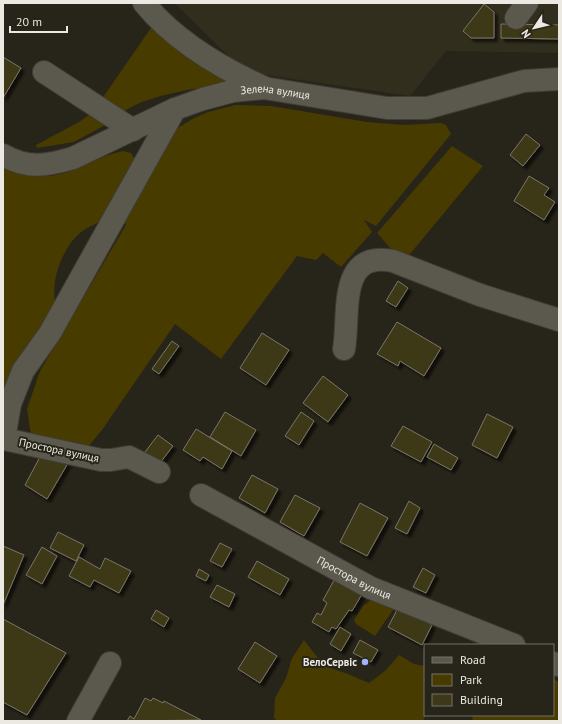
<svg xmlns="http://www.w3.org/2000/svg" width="562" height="724" font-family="'PT Sans',sans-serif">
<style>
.built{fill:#322e1d}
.green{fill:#473b00}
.building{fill:#3e3718;stroke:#797669;filter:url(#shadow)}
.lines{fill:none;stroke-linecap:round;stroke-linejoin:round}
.minor-casing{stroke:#403d36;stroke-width:24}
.minor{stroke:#5b594d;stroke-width:22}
.poi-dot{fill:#a5b1fc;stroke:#272419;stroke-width:1.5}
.labels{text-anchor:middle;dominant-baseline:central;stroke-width:4;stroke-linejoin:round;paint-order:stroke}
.street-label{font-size:11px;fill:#ebe9e2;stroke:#272419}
.poi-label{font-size:11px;font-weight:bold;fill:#ebe9e2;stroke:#272419;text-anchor:end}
</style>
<defs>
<filter id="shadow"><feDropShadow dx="3.5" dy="3.5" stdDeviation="1" flood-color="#0009"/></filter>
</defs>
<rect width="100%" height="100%" fill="#272419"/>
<path class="built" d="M174,3H559V53L446,51L410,96L245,72Z"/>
<path class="green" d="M153,25L232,79C220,89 202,87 187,90C164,95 139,100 120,114L99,103Z
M235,105L271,106L367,122L404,125L441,123L446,125L451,134L376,226L364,220L372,232L341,267L323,253L316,260L297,256L221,359L175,324L102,430L87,448L31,435L27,409L40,371L126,225L124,222L171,132L194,118L208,112Z
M94,111L109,123L74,142L37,148L36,145L79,122Z
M452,146L483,166L405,260L391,249L377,233Z
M123,151L131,153L136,161C127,178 119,201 108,215C103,222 91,225 84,230C64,243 49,281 56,305L3,392V167C9,170 16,172 23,174C67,184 85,159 123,151Z
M371,600L378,602L393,610L375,636L356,624L354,620L363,606Z
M304,640L324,666L348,674L369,683L385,671L399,655L414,664L425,666V715L424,721H277L274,718L275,698L286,678L292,658Z
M553,679L559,682V721H472L473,715H553Z"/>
<path class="building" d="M484,4L494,12V38H471L463,31Z
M501,24L559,25V39L501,38Z
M3,57L21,68L3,98Z
M526,134L540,145L523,166L510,155Z
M529,176L549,188L544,195L555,202L544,220L514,201Z
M398,281L408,288L396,307L386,301Z
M397,322L441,348L424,376L400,361L398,366L377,354Z
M262,333L289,350L266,385L240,368Z
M172,341L179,346L159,374L152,369Z
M323,376L348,395L328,422L303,403Z
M225,412L256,430L241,456L210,437Z
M301,412L314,421L299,445L285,436Z
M487,414L513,427L497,458L472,445Z
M403,426L432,442L421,462L391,446Z
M196,429L232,451L222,469L203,457L200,461L183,450Z
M158,435L173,446L160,463L145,452Z
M434,444L458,458L451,470L427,457Z
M40,457L68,463L47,499L25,485Z
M252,475L278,489L265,513L239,498Z
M295,495L320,508L304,536L280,522Z
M409,501L420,508L407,534L395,528Z
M360,503L388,518L367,556L340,542Z
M58,532L84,545L76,561L50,548Z
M220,543L232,549L222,567L210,561Z
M3,546L24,555L3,605Z
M42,547L57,556L42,584L26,575Z
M79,557L100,569L105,558L131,571L119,593L94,580L90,587L69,576Z
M257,561L289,579L280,595L248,577Z
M423,568L435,575L426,593L413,587Z
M199,569L209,575L206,581L196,576Z
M337,575L364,591L352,611L349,610L336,629L332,627L329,632L312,622L317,613L321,615L327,603L323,600Z
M217,585L235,594L229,607L210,597Z
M398,608L432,625L422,645L388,627Z
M156,610L169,618L164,627L151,619Z
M3,619L66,653L27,715L3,702Z
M340,627L351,634L341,651L330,644Z
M360,640L378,650L371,662L353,653Z
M255,642L277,656L260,683L238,669Z
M145,698L151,701L153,698L163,703L164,701L201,720L127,721L130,716L134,719Z"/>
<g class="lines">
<defs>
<g id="minor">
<path d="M144,3C175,41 219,67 263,87"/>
<path d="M516,18L527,3"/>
<path d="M44,72L133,130"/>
<path id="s1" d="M3,155C28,169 46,166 73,158L175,109L203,99L233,91L264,88L387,108H427L524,81L559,79"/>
<path d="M344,349C350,314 337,250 393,261L480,295L559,320"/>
<path d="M159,472L129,457L111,460H101L4,439L10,404L23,371L50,333L175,109"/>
<path id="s2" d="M201,495L371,588L514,645"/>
<path d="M553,663L559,665"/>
<path d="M78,721L110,663"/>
</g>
</defs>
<use href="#minor" class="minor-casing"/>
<use href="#minor" class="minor"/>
</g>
<circle class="poi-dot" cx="365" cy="662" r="4"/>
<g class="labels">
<g class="street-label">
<text stroke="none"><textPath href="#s1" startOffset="289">Зелена вулиця</textPath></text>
<text transform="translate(59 450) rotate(12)">Простора вулиця</text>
<text stroke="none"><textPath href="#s2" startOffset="174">Простора вулиця</textPath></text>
</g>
<g class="poi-label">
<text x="357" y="662">ВелоСервіс</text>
</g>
</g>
<rect width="562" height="724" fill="none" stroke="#ebe9e2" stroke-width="8"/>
<rect x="424" y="644" width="130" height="72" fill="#272419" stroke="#757369"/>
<rect x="432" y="657" width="20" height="6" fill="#5b594d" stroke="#757369"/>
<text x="460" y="664" font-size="12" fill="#ebe9e2">Road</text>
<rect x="432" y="674" width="20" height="12" fill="#473b00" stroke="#757369"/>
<text x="460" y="684" font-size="12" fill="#ebe9e2">Park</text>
<rect x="432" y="694" width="20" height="12" fill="#3e3718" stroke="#757369"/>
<text x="460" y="704" font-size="12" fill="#ebe9e2">Building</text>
<g transform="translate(534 28) rotate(235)" stroke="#272419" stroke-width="3" paint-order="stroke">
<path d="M0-3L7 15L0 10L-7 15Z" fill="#ebe9e2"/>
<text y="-6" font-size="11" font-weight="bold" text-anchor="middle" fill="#ebe9e2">N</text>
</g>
<path d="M10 26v6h57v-6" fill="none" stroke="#ebe9e2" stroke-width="2"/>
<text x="16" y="26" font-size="12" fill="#ebe9e2" stroke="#272419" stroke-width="3" paint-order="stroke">20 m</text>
</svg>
